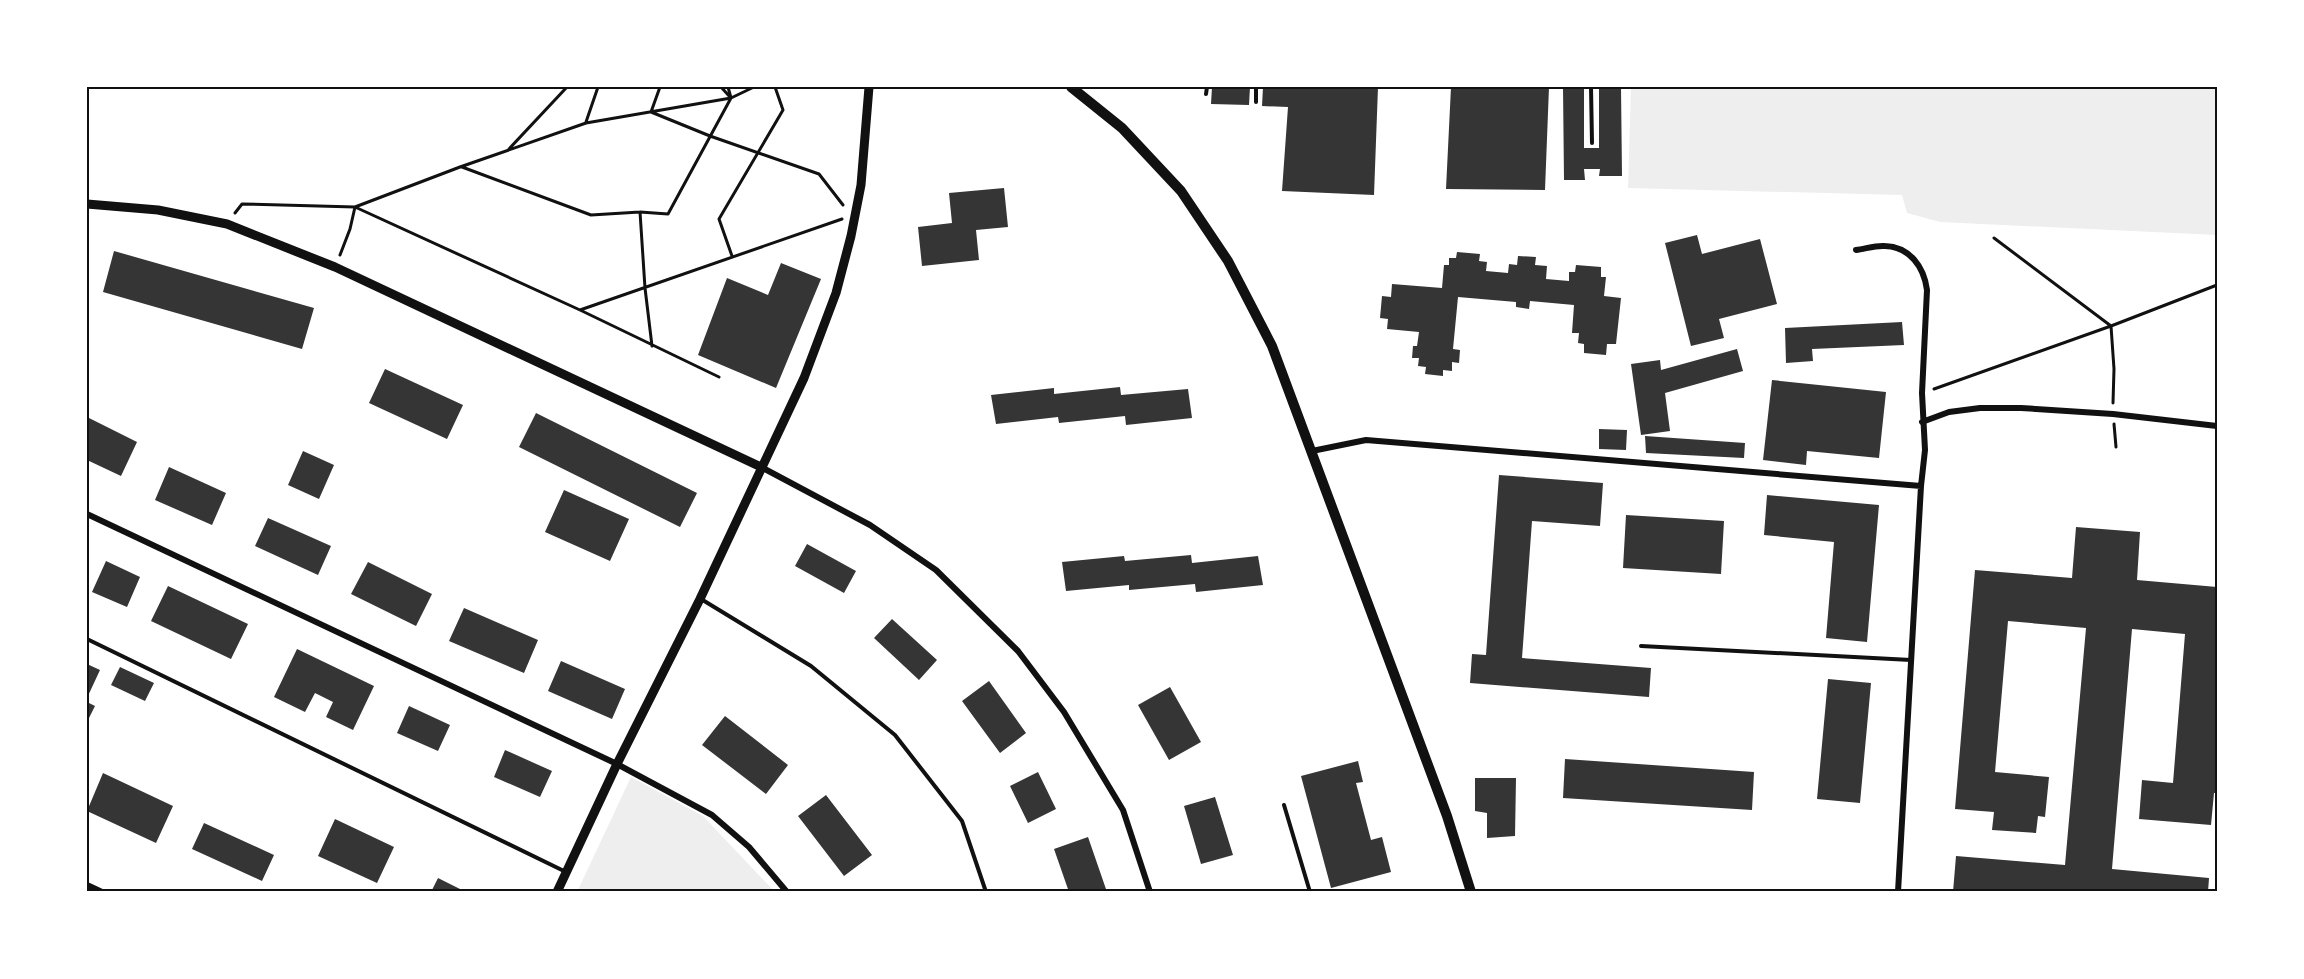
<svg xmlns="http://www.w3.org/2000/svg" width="2304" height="979" font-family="'Sofia Sans Condensed',sans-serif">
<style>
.green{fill:#eee}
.building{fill:#353535}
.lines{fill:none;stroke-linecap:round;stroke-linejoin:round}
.path{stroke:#111;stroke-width:3}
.service{stroke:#111;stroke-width:4}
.minor{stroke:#111;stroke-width:6}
.tertiary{stroke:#111;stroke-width:9}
.secondary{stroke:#111;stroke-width:10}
.neatline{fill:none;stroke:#111;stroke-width:2}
</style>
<rect width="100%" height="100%" fill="#fff"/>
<path class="green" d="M1631,87H2217V235L1940,222L1907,213L1902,195L1628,188Z
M631,777L703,816L775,892H577Z"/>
<path class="building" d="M1212,87H1250L1249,105L1211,104Z
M1263,87H1378L1374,195L1282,191L1288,107L1262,106Z
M1451,87H1549L1545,190L1446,189Z
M1563,87H1584V148H1599V87H1621L1622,176H1599L1600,169H1584L1585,180H1564Z
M1004,188L1008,227L976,230L979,260L922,266L918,227L952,223L949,193Z
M1697,235L1702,254L1760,239L1777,304L1719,319L1724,338L1691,346L1665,243Z
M114,251L314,308L302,349L103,292Z
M1457,252L1480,254L1479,261L1487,262L1486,271L1508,273L1509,264L1517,265L1518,256L1536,257L1535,265L1547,266L1546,279L1569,281V272H1575L1576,265L1601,267V277H1606L1604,296L1621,298L1616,344H1607L1606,355L1584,353V344L1578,343L1579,333H1572L1574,305L1530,301L1529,309L1516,307V302L1458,297L1453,349L1460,350L1459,363L1452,362V371L1443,370V376L1425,374L1426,367L1418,366L1419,358H1412L1413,346H1417L1419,332L1387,329L1388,319L1380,318L1382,296L1391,297L1392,284L1442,288L1444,265H1449V258H1456Z
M781,263L821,279L776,388L698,355L727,278L768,295Z
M1902,322L1904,345L1812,349L1813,361L1786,363L1785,328Z
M1737,349L1743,371L1665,393L1670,431L1641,435L1631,364L1660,360L1661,370Z
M385,369L463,405L447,439L369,403Z
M1772,380L1886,392L1879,458L1807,451L1806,465L1763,460Z
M1120,387L1121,395L1188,389L1192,418L1126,425L1125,416L1059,423L1058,417L996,424L991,395L1054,388V394Z
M536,413L697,493L680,527L519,447Z
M87,417L137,442L121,476L87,460Z
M1599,429L1627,430L1626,450L1599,449Z
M1645,436L1745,443L1744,458L1646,453Z
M303,451L334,465L319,499L288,485Z
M169,467L226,493L212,525L155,500Z
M1499,475L1603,483L1600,526L1532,521L1522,658L1651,668L1649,697L1470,683L1472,654L1486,655Z
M564,490L629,519L610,561L545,532Z
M1767,495L1879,505L1867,642L1826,638L1834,542L1764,535Z
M1626,515L1724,521L1721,574L1623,568Z
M268,518L331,546L318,575L255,546Z
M2076,527L2140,532L2137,580L2217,587V793H2214L2211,825L2139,819L2142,780L2173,783L2185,634L2132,629L2112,869L2209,878L2208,892H1953L1956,856L2065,865L2086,628L2008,621L1995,772L2049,777L2045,817L2038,816L2036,833L1992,830L1994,812L1955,809L1975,570L2072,578Z
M807,544L856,571L844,593L795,566Z
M1191,555L1192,563L1258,556L1263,585L1196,592L1195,584L1129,590V585L1066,591L1062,562L1124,556L1125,561Z
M106,561L140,577L127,607L92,592Z
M368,562L432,594L416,626L351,594Z
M168,586L248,624L231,659L151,621Z
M464,608L538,640L524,673L449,641Z
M892,619L937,660L919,680L874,638Z
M297,649L374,686L353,730L326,717L333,702L315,693L305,712L274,697Z
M561,661L625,689L612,719L548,691Z
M87,664L100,670L87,698Z
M120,667L154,683L145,701L111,685Z
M1828,679L1871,683L1860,803L1817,799Z
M989,681L1026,733L1000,753L962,701Z
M1170,687L1201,742L1169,760L1138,705Z
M87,702L95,706L87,722Z
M409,706L450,725L438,751L397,733Z
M725,716L788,765L766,794L702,745Z
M505,750L552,771L540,797L494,777Z
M1565,759L1754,772L1752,810L1563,798Z
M1358,761L1363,782L1356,783L1371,840L1382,837L1391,872L1331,888L1301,776Z
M1038,772L1056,809L1028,823L1010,786Z
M103,773L173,806L156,843L87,811Z
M1475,778H1516L1515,836L1487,838V813L1475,811Z
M826,795L872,855L844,876L798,816Z
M1215,797L1233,855L1201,864L1184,806Z
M335,819L394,847L377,883L318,856Z
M204,823L274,855L262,881L192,849Z
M1088,837L1107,892H1069L1054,849Z
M438,878L466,892H431Z"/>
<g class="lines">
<path class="path" d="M660,87L651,112L710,136L819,174L843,205
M721,87L730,97
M586,122L598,87
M509,149L567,87
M462,167L591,215L640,212L668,214L731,98L728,87
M640,212L645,288L652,346
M235,213L242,204L355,207L580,310L719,377
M1994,238L2111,326L2114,369L2113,403
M340,255L350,229L355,207L460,167L586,123L731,98L754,87
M732,256L719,219L783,110L775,87
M580,310L842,219
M1934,389L2111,326L2217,285
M2114,424L2116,447"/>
<path class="service" d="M1591,87L1592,143
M1206,94L1207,87
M1256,102V87
M701,599L811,666L895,735L962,821L986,892
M87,639L566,872
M1641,646L1911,660
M1284,805L1310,892"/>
<path class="minor" d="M1856,250C1865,249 1876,245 1885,246C1910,247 1924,267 1927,290L1922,393L1925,450L1921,486L1898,892
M1922,422L1949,412L1980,408H2021L2113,414L2217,426
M1312,451L1366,440L1921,486
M761,467L870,525L936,570L1018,651L1064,712L1123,810L1150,892
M87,514L617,764L712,815L749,847L787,892
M87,885L102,892"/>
<path class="tertiary" d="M87,204L158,210L227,224L335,267L761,467
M557,892L617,764L700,599L804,378L836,293L851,236L861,185L869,87"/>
<path class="secondary" d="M1071,87L1122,128L1181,191L1228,261L1272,346L1447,816L1471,892"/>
</g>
<rect width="2304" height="979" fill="none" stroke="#ffffff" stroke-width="177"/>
<rect x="88" y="88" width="2128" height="802" class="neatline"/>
</svg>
